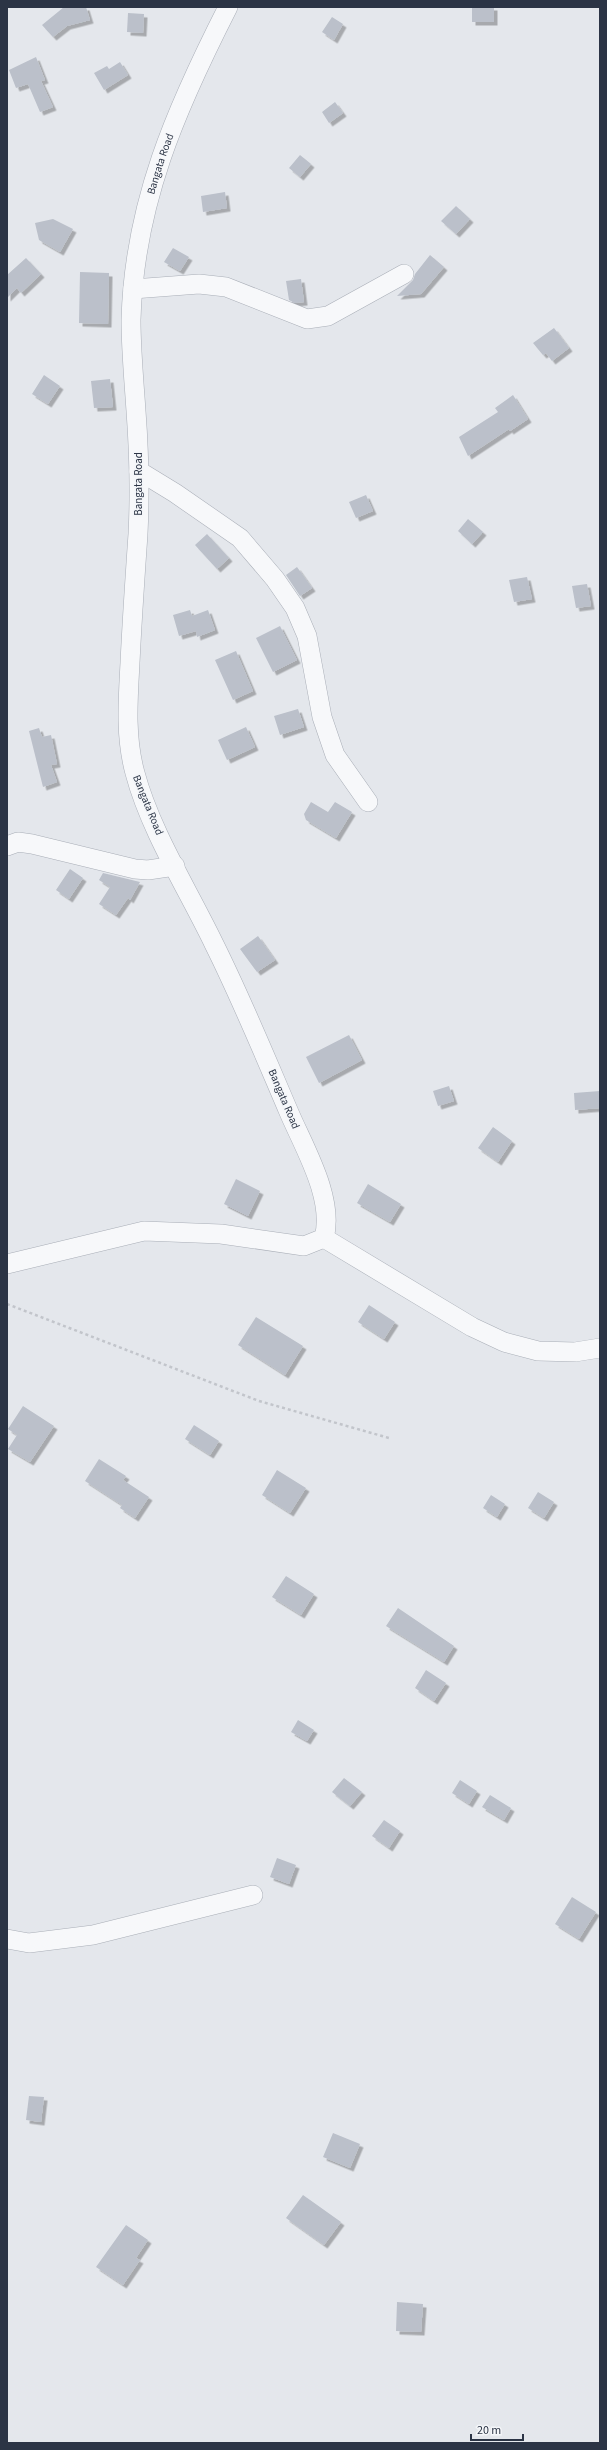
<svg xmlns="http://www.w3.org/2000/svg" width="607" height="2450" font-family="'Source Sans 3',sans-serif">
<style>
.building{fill:#bbc0ca;filter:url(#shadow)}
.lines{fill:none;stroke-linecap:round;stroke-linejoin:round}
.minor-casing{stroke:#a9aeb7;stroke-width:20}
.path{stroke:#c2c5cb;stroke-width:2.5;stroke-dasharray:3 3;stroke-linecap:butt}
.minor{stroke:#f7f8fa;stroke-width:19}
.labels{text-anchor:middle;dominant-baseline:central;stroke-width:3;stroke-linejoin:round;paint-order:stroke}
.street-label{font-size:11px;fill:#2b3445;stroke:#f4f6f9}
</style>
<defs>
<filter id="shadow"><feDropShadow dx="3.5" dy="3.5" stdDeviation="0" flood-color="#0004"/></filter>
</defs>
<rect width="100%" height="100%" fill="#e4e7ec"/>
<path class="building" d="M64,7H86L90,20L67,26L53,37L42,25Z
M472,7H494V22H472Z
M128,13L144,14L143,33L127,32Z
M332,17L343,24L334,40L322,32Z
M36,57L45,80L41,81L53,107L40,112L28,84L16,88L9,70Z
M120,62L128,75L104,90L94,73L107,66L109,69Z
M335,102L343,113L329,123L322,112Z
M300,155L311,164L300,177L289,168Z
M225,192L227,208L203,212L201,196Z
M456,206L470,219L456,234L441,221Z
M53,219L73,229L60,252L39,240L35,223Z
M173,248L189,257L180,271L164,262Z
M430,255L444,267L421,294L397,296L413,280L415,274Z
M26,258L41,274L21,293L17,288L7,298V275Z
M80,272L109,273L108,324L79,323Z
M301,279L304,302L295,303L289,300L286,281Z
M554,328L569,348L552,361L546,353L543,355L533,343Z
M44,375L60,386L48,404L32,394Z
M110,379L113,407L94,408L91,381Z
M513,395L528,419L510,431L509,429L468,456L459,437L498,412L495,408Z
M366,495L373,511L356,518L349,502Z
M468,519L483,532L472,544L458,531Z
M207,534L229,558L217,569L195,545Z
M297,567L312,588L300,596L286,575Z
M527,577L532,599L514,602L509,580Z
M587,584L591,606L576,608L572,586Z
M190,610L192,616L208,610L215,630L197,637L196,631L179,636L173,615Z
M280,626L297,660L273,672L256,638Z
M236,651L253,691L233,700L215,660Z
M298,709L304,727L280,735L274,716Z
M246,727L255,747L227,760L218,740Z
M39,728L42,737L51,735L57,764L51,765L57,782L43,787L29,731Z
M311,802L328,812L335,802L352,812L336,838L306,820L304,814Z
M70,869L83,878L69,899L56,890Z
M103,873L140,882L130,900L128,898L116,915L99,904L110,887L99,880Z
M258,936L275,960L257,972L240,949Z
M349,1035L362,1060L319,1083L306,1057Z
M449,1086L454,1101L438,1106L433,1091Z
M600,1091V1108L575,1110L574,1093Z
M493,1127L512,1141L498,1162L478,1148Z
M236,1179L260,1191L248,1216L224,1204Z
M368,1184L401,1204L390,1222L357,1203Z
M369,1305L395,1322L384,1339L358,1322Z
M256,1317L303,1346L285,1375L238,1345Z
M23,1406L54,1426L30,1462L8,1449L17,1435L8,1429Z
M194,1425L219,1441L210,1455L185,1439Z
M99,1459L126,1476L123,1480L149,1497L135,1518L120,1508L122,1505L85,1481Z
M277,1470L306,1488L290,1513L262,1495Z
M538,1492L554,1502L544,1518L528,1508Z
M491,1495L505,1504L497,1517L483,1508Z
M286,1576L314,1594L301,1615L272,1597Z
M398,1608L454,1646L444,1662L386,1626Z
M426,1670L446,1683L434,1701L415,1688Z
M298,1720L314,1730L307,1741L291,1732Z
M344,1778L362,1792L350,1806L332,1792Z
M460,1780L477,1791L469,1804L452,1793Z
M490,1795L511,1808L504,1820L482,1807Z
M384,1820L400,1831L389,1848L372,1836Z
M277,1858L296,1865L289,1884L270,1877Z
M572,1897L596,1912L579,1939L555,1924Z
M29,2096L44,2097L41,2122L26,2120Z
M333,2133L360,2144L350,2168L323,2157Z
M303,2195L341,2222L324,2245L286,2218Z
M126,2225L148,2240L136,2258L140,2260L123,2285L96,2267Z
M397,2302L423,2304L421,2332L396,2331Z"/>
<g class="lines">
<defs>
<g id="minor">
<path d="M133,289L199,284L226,287L307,319L328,316L404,274"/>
<path d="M139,471L175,493L240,538L275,579L295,608L307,636L322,717L335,755L368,802"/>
<path d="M7,846L18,842L32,844L135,869L148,870L175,866"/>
<path d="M324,1238L472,1327L504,1342L538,1351L575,1352L600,1348"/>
<path id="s1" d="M7,1264L144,1231L221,1234L304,1246L324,1238C335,1198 303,1146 288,1110C264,1054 241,998 214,944C188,890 150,830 135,773C125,737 128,700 130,663C132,620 135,577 138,534C140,493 139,451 136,411C134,381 131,350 131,320C134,204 176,109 228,7"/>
<path d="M7,1939L29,1943L93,1935L253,1895"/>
</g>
</defs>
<use href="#minor" class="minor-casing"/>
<path class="path" d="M7,1304L259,1401L389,1438"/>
<use href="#minor" class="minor"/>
</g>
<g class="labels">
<g class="street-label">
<text stroke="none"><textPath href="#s1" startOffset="1443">Bangata Road</textPath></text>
<text transform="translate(138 484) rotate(-90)">Bangata Road</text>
<text transform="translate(148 805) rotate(68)">Bangata Road</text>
<text transform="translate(284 1099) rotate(67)">Bangata Road</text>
</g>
</g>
<rect width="607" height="2450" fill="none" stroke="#2b3445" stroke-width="16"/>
<path d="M471 2434v6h52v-6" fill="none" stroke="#2b3445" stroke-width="2"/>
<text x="477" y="2434" font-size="12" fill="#2b3445" stroke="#f4f6f9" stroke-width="3" paint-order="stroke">20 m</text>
</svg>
